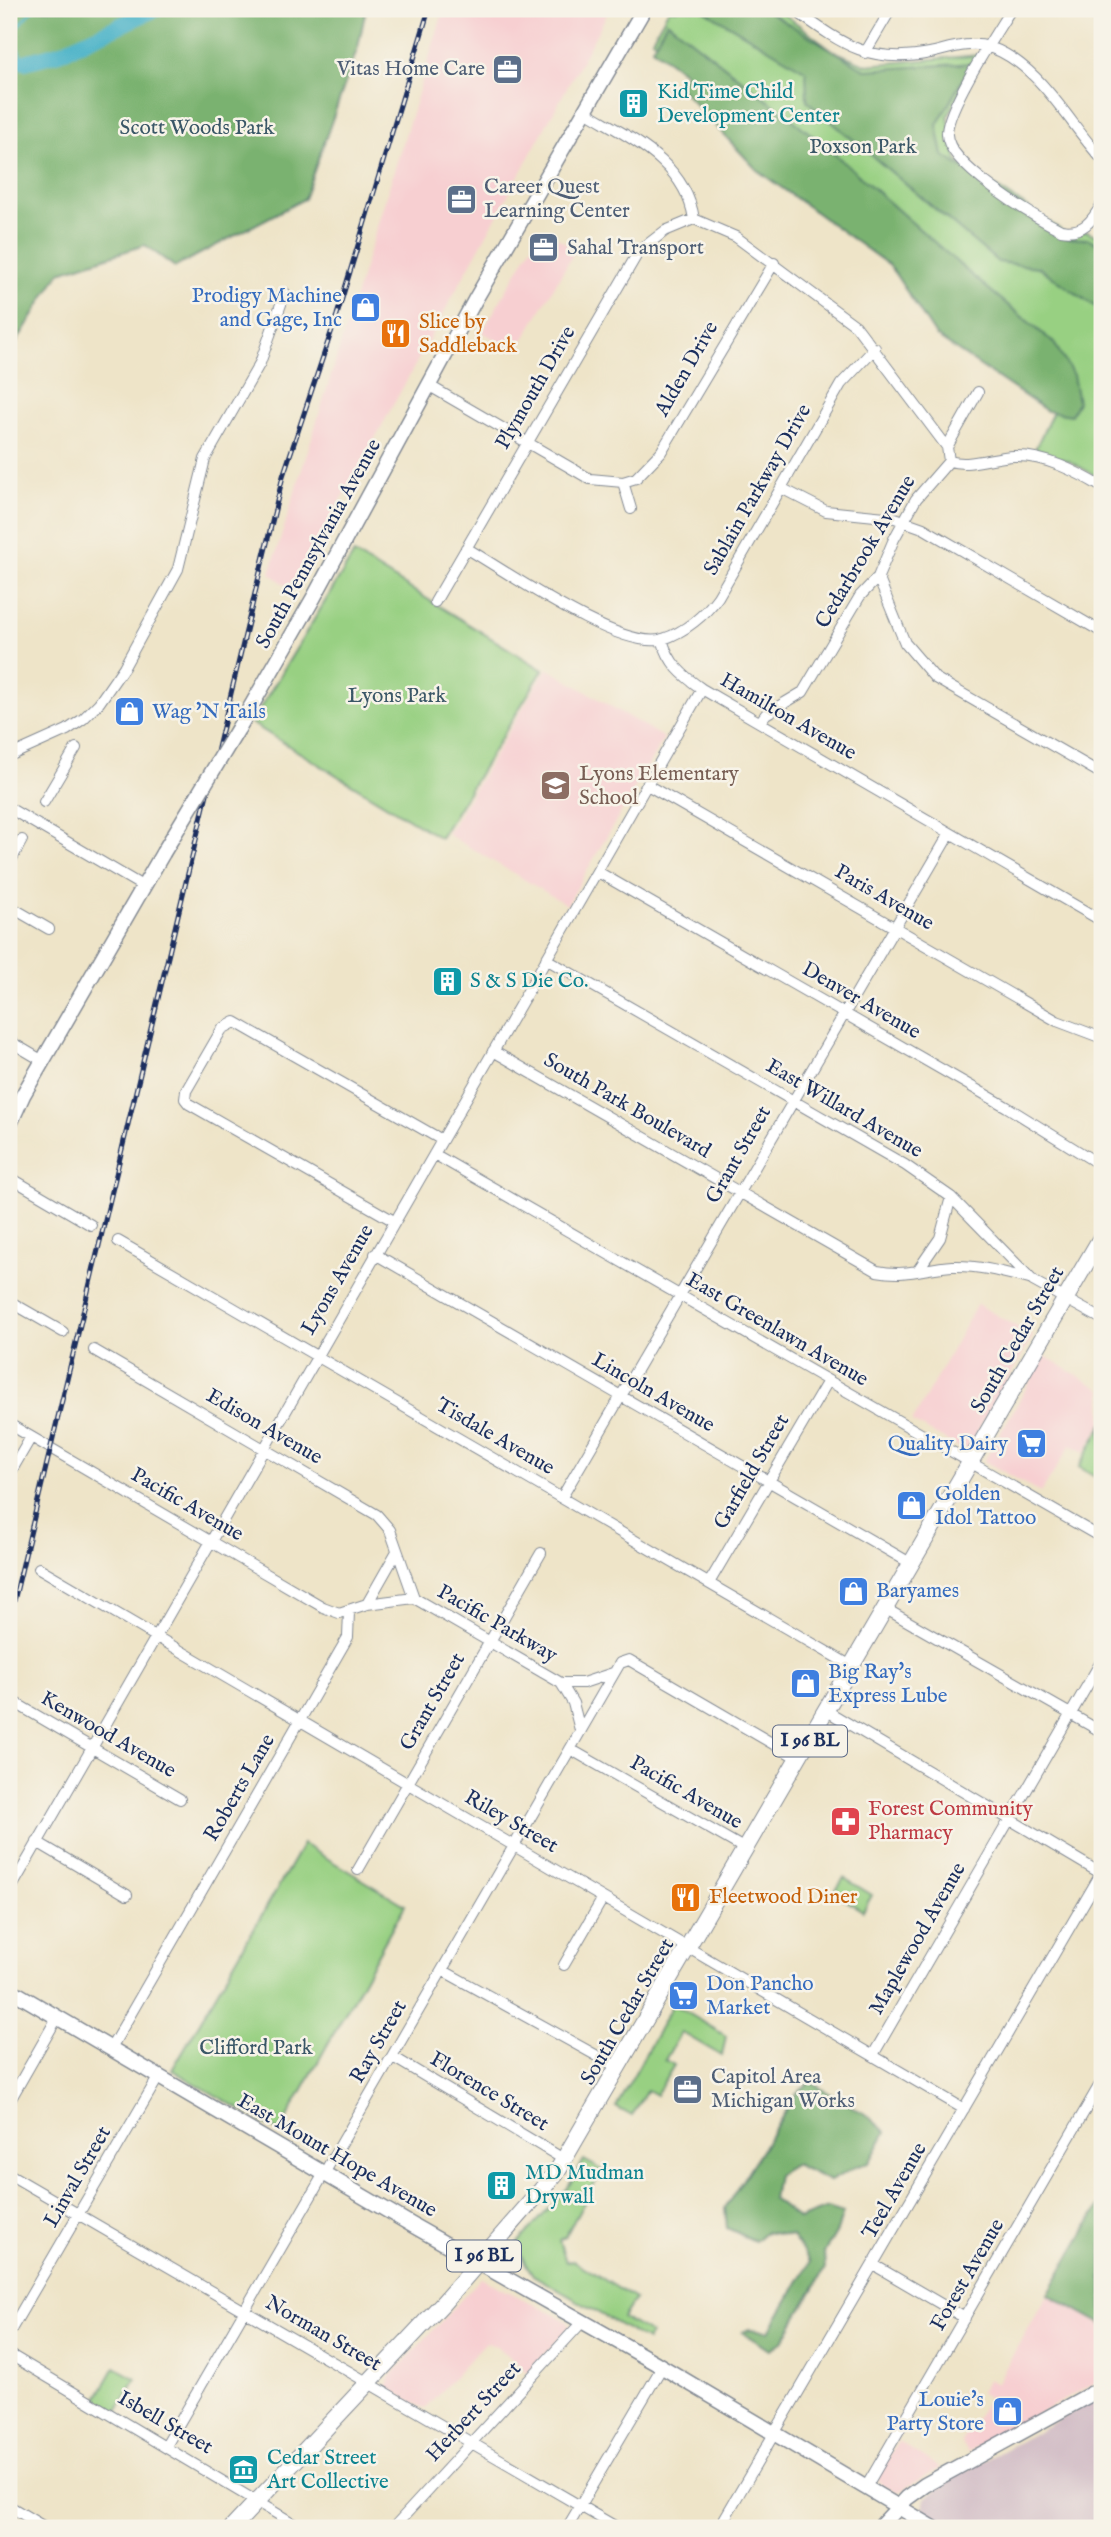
<svg xmlns="http://www.w3.org/2000/svg" width="1111" height="2537" font-family="'IM FELL English',serif">
<style>
.built{fill:#f7cfd1}
.industrial{fill:#d2bdc6}
.green{fill:#98d082;stroke:#5a8070;stroke-width:2}
.forest{fill:#7ab270;stroke:#4a7067;stroke-width:2}
.lines{fill:none;stroke-linecap:round;stroke-linejoin:round}
.stream{stroke:#4ab2c8;stroke-width:2.5}
.river{stroke:#4ab2c8;stroke-width:16}
.street-casing{stroke:#848a93;stroke-width:12}
.secondary-casing{stroke:#848a93;stroke-width:17}
.primary-casing{stroke:#848a93;stroke-width:18}
.street{stroke:#fff;stroke-width:10}
.secondary{stroke:#fff;stroke-width:14}
.primary{stroke:#fff;stroke-width:16}
.rail-casing{stroke:#1b2f5e;stroke-width:5}
.rail{stroke:#f7f3e8;stroke-width:2.5;stroke-dasharray:8;stroke-linecap:butt}
.secondary-bridge-casing{stroke:#848a93;stroke-width:17;stroke-linecap:butt}
.secondary-bridge{stroke:#fff;stroke-width:14}
.labels{text-anchor:middle;dominant-baseline:central;stroke-width:5;stroke-linejoin:round;paint-order:stroke}
.shield{fill:#f7f3e8;stroke:#5d6a87;stroke-width:2}
.shield-label{font-size:19px;font-weight:bold;fill:#1b2f5e}
.service-label{font-size:21px;fill:#4e5e75;stroke:#f7f3e8;text-anchor:start}
.culture-label{font-size:21px;fill:#0d838f;stroke:#f7f3e8;text-anchor:start}
.park-label{font-size:21px;fill:#3a5767;stroke:#f7f3e8}
.shop-label{font-size:21px;fill:#366cbe;stroke:#f7f3e8;text-anchor:start}
.food-label{font-size:21px;fill:#c56008;stroke:#f7f3e8;text-anchor:start}
.street-label{font-size:21px;fill:#1b2f5e;stroke:#f7f3e8}
.education-label{font-size:21px;fill:#785e54;stroke:#f7f3e8;text-anchor:start}
.health-label{font-size:21px;fill:#be3a42;stroke:#f7f3e8;text-anchor:start}
</style>
<rect width="100%" height="100%" fill="#f7f3e8"/>
<filter id="ink" filterUnits="userSpaceOnUse"><feTurbulence type="fractalNoise" baseFrequency=".0143" numOctaves="2"/><feDisplacementMap in="SourceGraphic" scale="14" xChannelSelector="R" yChannelSelector="G"/><feConvolveMatrix kernelMatrix="1 2 1 2 8 2 1 2 1" color-interpolation-filters="sRGB"/></filter>
<filter id="wash" filterUnits="userSpaceOnUse"><feTurbulence type="fractalNoise" baseFrequency=".00686" numOctaves="4" result="noise"/><feDisplacementMap in="SourceGraphic" scale="28" xChannelSelector="R" yChannelSelector="G"/><feGaussianBlur stdDeviation="1.57" result="paint"/><feColorMatrix in="noise" values="0 0 0 0 0 0 0 0 0 0 0 0 0 0 0 0 0 1.4 0 .05"/><feComposite in="paint" operator="in"/></filter>
<g filter="url(#wash)">
<rect width="100%" height="100%" fill="#eee4c8"/>
<path class="built" d="M444,9H610L292,590L270,573Z
M542,229L576,249L517,351L482,332Z
M547,668L664,738L567,905L447,834Z
M977,1304L1033,1336L966,1451L912,1422Z
M1045,1356L1102,1390V1423L1085,1452L1071,1445L1041,1493L984,1461Z
M481,2278L567,2321L570,2326L528,2373L497,2346L485,2343L425,2409L387,2387L389,2378Z
M1048,2295L1102,2326V2379L967,2453L961,2442L988,2398L980,2392L988,2379L996,2384Z
M898,2441L940,2468L898,2492L880,2484L877,2478Z"/>
<path class="industrial" d="M1102,2396V2528H950L923,2511L925,2498L951,2479Z"/>
<path class="green" d="M669,9H777L834,51L867,65L981,55L948,116L957,161L1067,234L1087,231L1102,239V465L1096,476L1069,461L1034,451L1055,408L893,263L692,69L652,39Z
M354,554L543,670L440,838L251,723Z
M1102,1426V1480L1079,1467Z
M303,1844L405,1905L279,2132L172,2070Z
M844,1878L872,1895L863,1911L834,1893Z
M673,2004L726,2036L722,2056L681,2032L665,2060L674,2065L656,2095L647,2090L632,2116L616,2107Z
M584,2160L602,2170L565,2237L559,2240L566,2262L573,2260L635,2299L623,2318L651,2334L647,2341L533,2275L515,2246L567,2189Z
M115,2367L136,2379L117,2412L96,2400Z"/>
<path class="forest" d="M9,9H366L358,47L304,199L175,267L145,245L60,272L9,354Z
M702,9H764L866,70L972,63L937,125L943,155L1067,238L1089,239L1102,246V319L1097,308L1038,267L998,262L807,101L806,71Z
M667,21L821,142L968,272L1054,343L1073,375L1078,402L1071,415L1047,411L936,336L890,266L757,170L679,87L685,73L652,48Z
M810,2082L865,2114L886,2132L869,2163L857,2166L830,2181L795,2164L777,2175L773,2199L799,2219L827,2208L843,2213L837,2231L824,2253L825,2269L783,2341L770,2350L743,2332L749,2329L769,2331L810,2262L792,2236L765,2232L755,2241L727,2228L725,2208L797,2093Z
M1102,2201V2324L1048,2294Z"/>
<g class="lines">
<path class="stream" d="M9,72L25,62L10,35L34,9"/>
<path class="river" d="M25,62L59,53L156,9"/>
</g>
</g>
<g filter="url(#ink)">
<g class="lines">
<defs>
<path id="street" d="M793,9C841,43 868,65 930,53C949,49 969,41 989,47C1039,63 1069,124 1102,159
M1011,9C995,35 949,104 947,132C944,164 1035,217 1061,230C1083,234 1092,221 1102,204
M1100,9L1102,11
M865,53L891,9
M585,111C629,138 685,161 694,219L736,237L856,326L947,447L949,461
M428,385L590,479L623,482L636,478L661,452L774,263
M947,447L978,392
M949,461C970,467 992,457 1014,456C1045,455 1077,472 1102,487
M623,482L631,509
M781,488L826,511L895,518L923,528L1102,632
M466,548C506,571 621,652 663,639C685,632 705,615 718,597L841,384L875,348
M878,577L905,643L935,678L1102,774
M435,602L639,251L665,231L694,219
M662,639C669,664 682,675 702,689L1102,921
M760,722L766,714L803,692L860,596L878,577L894,539L916,499L949,461
M9,756L67,730L83,719L99,703L124,667L178,569L205,459L260,363L285,293
M649,786L1057,1021L1102,1038
M44,802L76,748
M9,808L144,887
M9,864L22,840
M598,872L1007,1107L1102,1166
M9,906L49,929
M546,959L905,1165L951,1197L1033,1281L1102,1319
M9,1041L43,1061
M493,1051L877,1271C907,1277 923,1268 952,1266C980,1265 1006,1273 1033,1280
M434,1154L1102,1538
M9,1177L91,1225
M394,1221L189,1104L185,1099L186,1091L222,1029L235,1022L442,1140
M118,1241L853,1667
M375,1254L912,1564
M918,1270L940,1238L951,1197
M9,1301L63,1332
M94,1350L377,1515L390,1530L414,1598
M9,1424L323,1607L339,1613L367,1604L396,1553
M9,1475L31,1437
M562,1497L950,833
M39,1568L964,2109
M709,1583L828,1381
M367,1604L414,1598L561,1683L573,1703L580,1730
M886,1609L1102,1732
M561,1683H583L613,1673
M17,1704L180,1799
M827,1711L1102,1874
M570,1749L747,1850
M37,1842L127,1895
M358,1870L541,1553
M9,1892L702,689
M564,1965L603,1898
M442,1970L619,2068
M111,2048L348,1637L349,1612
M873,2055L1102,1660
M393,2057L565,2160
M9,2102L57,2018
M9,2174L618,2528
M874,2265L965,2318
M9,2333L159,2076
M9,2354L301,2528
M166,2446L620,1663L629,1660L799,1759
M866,2487L1102,2081
M9,2506L46,2528
M393,2528L583,2321
M567,2528L662,2367
M719,2528L1102,1872"/>
<path id="secondary" d="M238,729L314,597L475,300L644,9
M9,1126L23,1095L163,853
M9,1989L412,2225L654,2362L934,2528
M879,2528L907,2498L925,2485L1102,2388"/>
<path id="primary" d="M232,2528L443,2303L556,2173L1102,1236"/>
</defs>
<use href="#street" class="street-casing"/>
<use href="#secondary" class="secondary-casing"/>
<use href="#primary" class="primary-casing"/>
<use href="#street" class="street"/>
<use href="#secondary" class="secondary"/>
<use href="#primary" class="primary"/>
<defs>
<path id="rail" d="M9,1622L283,476L337,315L429,9"/>
</defs>
<use href="#rail" class="rail-casing"/>
<use href="#rail" class="rail"/>
<defs>
<path id="secondary-bridge" d="M163,853L238,729"/>
</defs>
<use href="#secondary-bridge" class="secondary-bridge-casing"/>
<use href="#secondary-bridge" class="secondary-bridge"/>
</g>
</g>
<defs>
<symbol id="office-square" viewBox="-11 -11 22 22"><rect x="-9" y="-9" width="18" height="18" rx="4" fill="#5c6f8a" stroke="#f7f3e8"/><path d="M-6-3h4V-5.5h4V-3h4V5H-6ZM-1-4.5V-3h2v-1.5ZM-6 0V1H6V0Z" fill="#fff"/></symbol>
<symbol id="building-square" viewBox="-11 -11 22 22"><rect x="-9" y="-9" width="18" height="18" rx="4" fill="#0f9aa8" stroke="#f7f3e8"/><path d="M-4-6H4V6H1V3H-1V6H-4ZM-2.5-4.3h1.7v1.8h-1.7ZM.8-4.3h1.7v1.8H.8ZM-2.5-1h1.7V.8h-1.7ZM.8-1h1.7V.8H.8Z" fill="#fff"/></symbol>
<symbol id="shop-square" viewBox="-11 -11 22 22"><rect x="-9" y="-9" width="18" height="18" rx="4" fill="#3f7fe0" stroke="#f7f3e8"/><path d="M-5-2.5h2.3a2.7 3.5 0 0 1 5.4 0H5L5.5 6h-11ZM-1.5-2.5h3a1.5 2.3 0 0 0-3 0Z" fill="#fff"/></symbol>
<symbol id="restaurant-square" viewBox="-11 -11 22 22"><rect x="-9" y="-9" width="18" height="18" rx="4" fill="#e8710a" stroke="#f7f3e8"/><path d="M-5-6h1v4h1v-4h1v4h1v-4h1v5L-1.5 .5V6h-2V.5L-5-1ZM5-6V6H3V1.5H1.5Q1.5-4 5-6Z" fill="#fff"/></symbol>
<symbol id="school-square" viewBox="-11 -11 22 22"><rect x="-9" y="-9" width="18" height="18" rx="4" fill="#8d6e63" stroke="#f7f3e8"/><path d="M0-5L7-2L0 1L-7-2ZM-4 1L0 2.5L4 1V4Q0 6-4 4Z" fill="#fff"/></symbol>
<symbol id="supermarket-square" viewBox="-11 -11 22 22"><rect x="-9" y="-9" width="18" height="18" rx="4" fill="#3f7fe0" stroke="#f7f3e8"/><path d="M-6-5.5h2.5l.6 2H6L4.5 2H-2.5L-4.4-4H-6ZM-1.5 3.2a1.3 1.3 0 1 0 .1 0ZM3 3.2a1.3 1.3 0 1 0 .1 0Z" fill="#fff"/></symbol>
<symbol id="pharmacy-square" viewBox="-11 -11 22 22"><rect x="-9" y="-9" width="18" height="18" rx="4" fill="#e0444e" stroke="#f7f3e8"/><path d="M-2-6h4v4h4v4h-4v4h-4v-4h-4v-4h4Z" fill="#fff"/></symbol>
<symbol id="museum-square" viewBox="-11 -11 22 22"><rect x="-9" y="-9" width="18" height="18" rx="4" fill="#0f9aa8" stroke="#f7f3e8"/><path d="M0-6L6-3V-2H-6V-3ZM-5-1h2V3h-2ZM-1-1h2V3h-2ZM3-1h2V3H3ZM-6 4H6V6H-6Z" fill="#fff"/></symbol>
</defs>
<g fill-rule="evenodd">
<use href="#office-square" x="490" y="52" width="35" height="35"/>
<use href="#building-square" x="616" y="86" width="35" height="35"/>
<use href="#office-square" x="444" y="182" width="35" height="35"/>
<use href="#office-square" x="526" y="230" width="35" height="35"/>
<use href="#shop-square" x="348" y="290" width="35" height="35"/>
<use href="#restaurant-square" x="378" y="316" width="35" height="35"/>
<use href="#shop-square" x="112" y="694" width="35" height="35"/>
<use href="#school-square" x="538" y="768" width="35" height="35"/>
<use href="#building-square" x="430" y="964" width="35" height="35"/>
<use href="#supermarket-square" x="1014" y="1426" width="35" height="35"/>
<use href="#shop-square" x="894" y="1488" width="35" height="35"/>
<use href="#shop-square" x="836" y="1574" width="35" height="35"/>
<use href="#shop-square" x="788" y="1666" width="35" height="35"/>
<use href="#pharmacy-square" x="828" y="1804" width="35" height="35"/>
<use href="#restaurant-square" x="668" y="1880" width="35" height="35"/>
<use href="#supermarket-square" x="666" y="1978" width="35" height="35"/>
<use href="#office-square" x="670" y="2072" width="35" height="35"/>
<use href="#building-square" x="484" y="2168" width="35" height="35"/>
<use href="#shop-square" x="990" y="2394" width="35" height="35"/>
<use href="#museum-square" x="226" y="2452" width="35" height="35"/>
</g>
<g class="labels">
<g class="shield">
<rect x="773" y="1725.5" width="74" height="31" rx="5"/>
<rect x="447" y="2240.5" width="74" height="31" rx="5"/>
</g>
<g class="shield-label">
<text x="810" y="1741">I 96 BL</text>
<text x="484" y="2256">I 96 BL</text>
</g>
<g class="service-label">
<text x="485" y="69" text-anchor="end">Vitas Home Care</text>
<text x="484" y="187">Career Quest<tspan x="484" dy="24">Learning Center</tspan></text>
<text x="567" y="248">Sahal Transport</text>
<text x="711" y="2077">Capitol Area<tspan x="711" dy="24">Michigan Works</tspan></text>
</g>
<g class="culture-label">
<text x="657" y="92">Kid Time Child<tspan x="657" dy="24">Development Center</tspan></text>
<text x="470" y="981">S &amp; S Die Co.</text>
<text x="525" y="2173">MD Mudman<tspan x="525" dy="24">Drywall</tspan></text>
<text x="267" y="2458">Cedar Street<tspan x="267" dy="24">Art Collective</tspan></text>
</g>
<g class="park-label">
<text x="197" y="128">Scott Woods Park</text>
<text x="863" y="147">Poxson Park</text>
<text x="397" y="696">Lyons Park</text>
<text x="256" y="2048">Clifford Park</text>
</g>
<g class="shop-label">
<text x="342" y="296" text-anchor="end">Prodigy Machine<tspan x="342" dy="24">and Gage, Inc</tspan></text>
<text x="152" y="712">Wag 'N Tails</text>
<text x="1008" y="1444" text-anchor="end">Quality Dairy</text>
<text x="935" y="1494">Golden<tspan x="935" dy="24">Idol Tattoo</tspan></text>
<text x="876" y="1591">Baryames</text>
<text x="828" y="1672">Big Ray's<tspan x="828" dy="24">Express Lube</tspan></text>
<text x="706" y="1984">Don Pancho<tspan x="706" dy="24">Market</tspan></text>
<text x="984" y="2400" text-anchor="end">Louie's<tspan x="984" dy="24">Party Store</tspan></text>
</g>
<g class="food-label">
<text x="419" y="322">Slice by<tspan x="419" dy="24">Saddleback</tspan></text>
<text x="709" y="1897">Fleetwood Diner</text>
</g>
<g class="street-label">
<text transform="translate(687 369) rotate(-60)">Alden Drive</text>
<text transform="translate(536 388) rotate(-60)">Plymouth Drive</text>
<text transform="translate(758 490) rotate(-60)">Sablain Parkway Drive</text>
<text transform="translate(319 544) rotate(-61)">South Pennsylvania Avenue</text>
<text transform="translate(866 552) rotate(-59)">Cedarbrook Avenue</text>
<text transform="translate(788 717) rotate(30)">Hamilton Avenue</text>
<text transform="translate(884 898) rotate(30)">Paris Avenue</text>
<text transform="translate(861 1001) rotate(30)">Denver Avenue</text>
<text transform="translate(627 1106) rotate(30)">South Park Boulevard</text>
<text transform="translate(844 1109) rotate(30)">East Willard Avenue</text>
<text transform="translate(739 1155) rotate(-60)">Grant Street</text>
<text transform="translate(338 1280) rotate(-60)">Lyons Avenue</text>
<text transform="translate(777 1330) rotate(30)">East Greenlawn Avenue</text>
<text transform="translate(1018 1340) rotate(-60)">South Cedar Street</text>
<text transform="translate(653 1393) rotate(30)">Lincoln Avenue</text>
<text transform="translate(264 1427) rotate(30)">Edison Avenue</text>
<text transform="translate(495 1437) rotate(30)">Tisdale Avenue</text>
<text transform="translate(752 1472) rotate(-60)">Garfield Street</text>
<text transform="translate(187 1505) rotate(30)">Pacific Avenue</text>
<text transform="translate(497 1624) rotate(30)">Pacific Parkway</text>
<text transform="translate(433 1702) rotate(-60)">Grant Street</text>
<text transform="translate(108 1735) rotate(30)">Kenwood Avenue</text>
<text transform="translate(240 1788) rotate(-60)">Roberts Lane</text>
<text transform="translate(686 1793) rotate(30)">Pacific Avenue</text>
<text transform="translate(511 1822) rotate(30)">Riley Street</text>
<text transform="translate(918 1939) rotate(-60)">Maplewood Avenue</text>
<text transform="translate(628 2012) rotate(-60)">South Cedar Street</text>
<text transform="translate(379 2042) rotate(-60)">Ray Street</text>
<text transform="translate(489 2092) rotate(31)">Florence Street</text>
<text transform="translate(337 2156) rotate(30)">East Mount Hope Avenue</text>
<text transform="translate(78 2177) rotate(-60)">Linval Street</text>
<text transform="translate(895 2191) rotate(-60)">Teel Avenue</text>
<text transform="translate(968 2275) rotate(-60)">Forest Avenue</text>
<text transform="translate(323 2334) rotate(30)">Norman Street</text>
<text transform="translate(474 2412) rotate(-47)">Herbert Street</text>
<text transform="translate(165 2423) rotate(30)">Isbell Street</text>
</g>
<g class="education-label">
<text x="579" y="774">Lyons Elementary<tspan x="579" dy="24">School</tspan></text>
</g>
<g class="health-label">
<text x="868" y="1809">Forest Community<tspan x="868" dy="24">Pharmacy</tspan></text>
</g>
</g>
<rect width="1111" height="2537" fill="none" stroke="#f7f3e8" stroke-width="35"/>
</svg>
